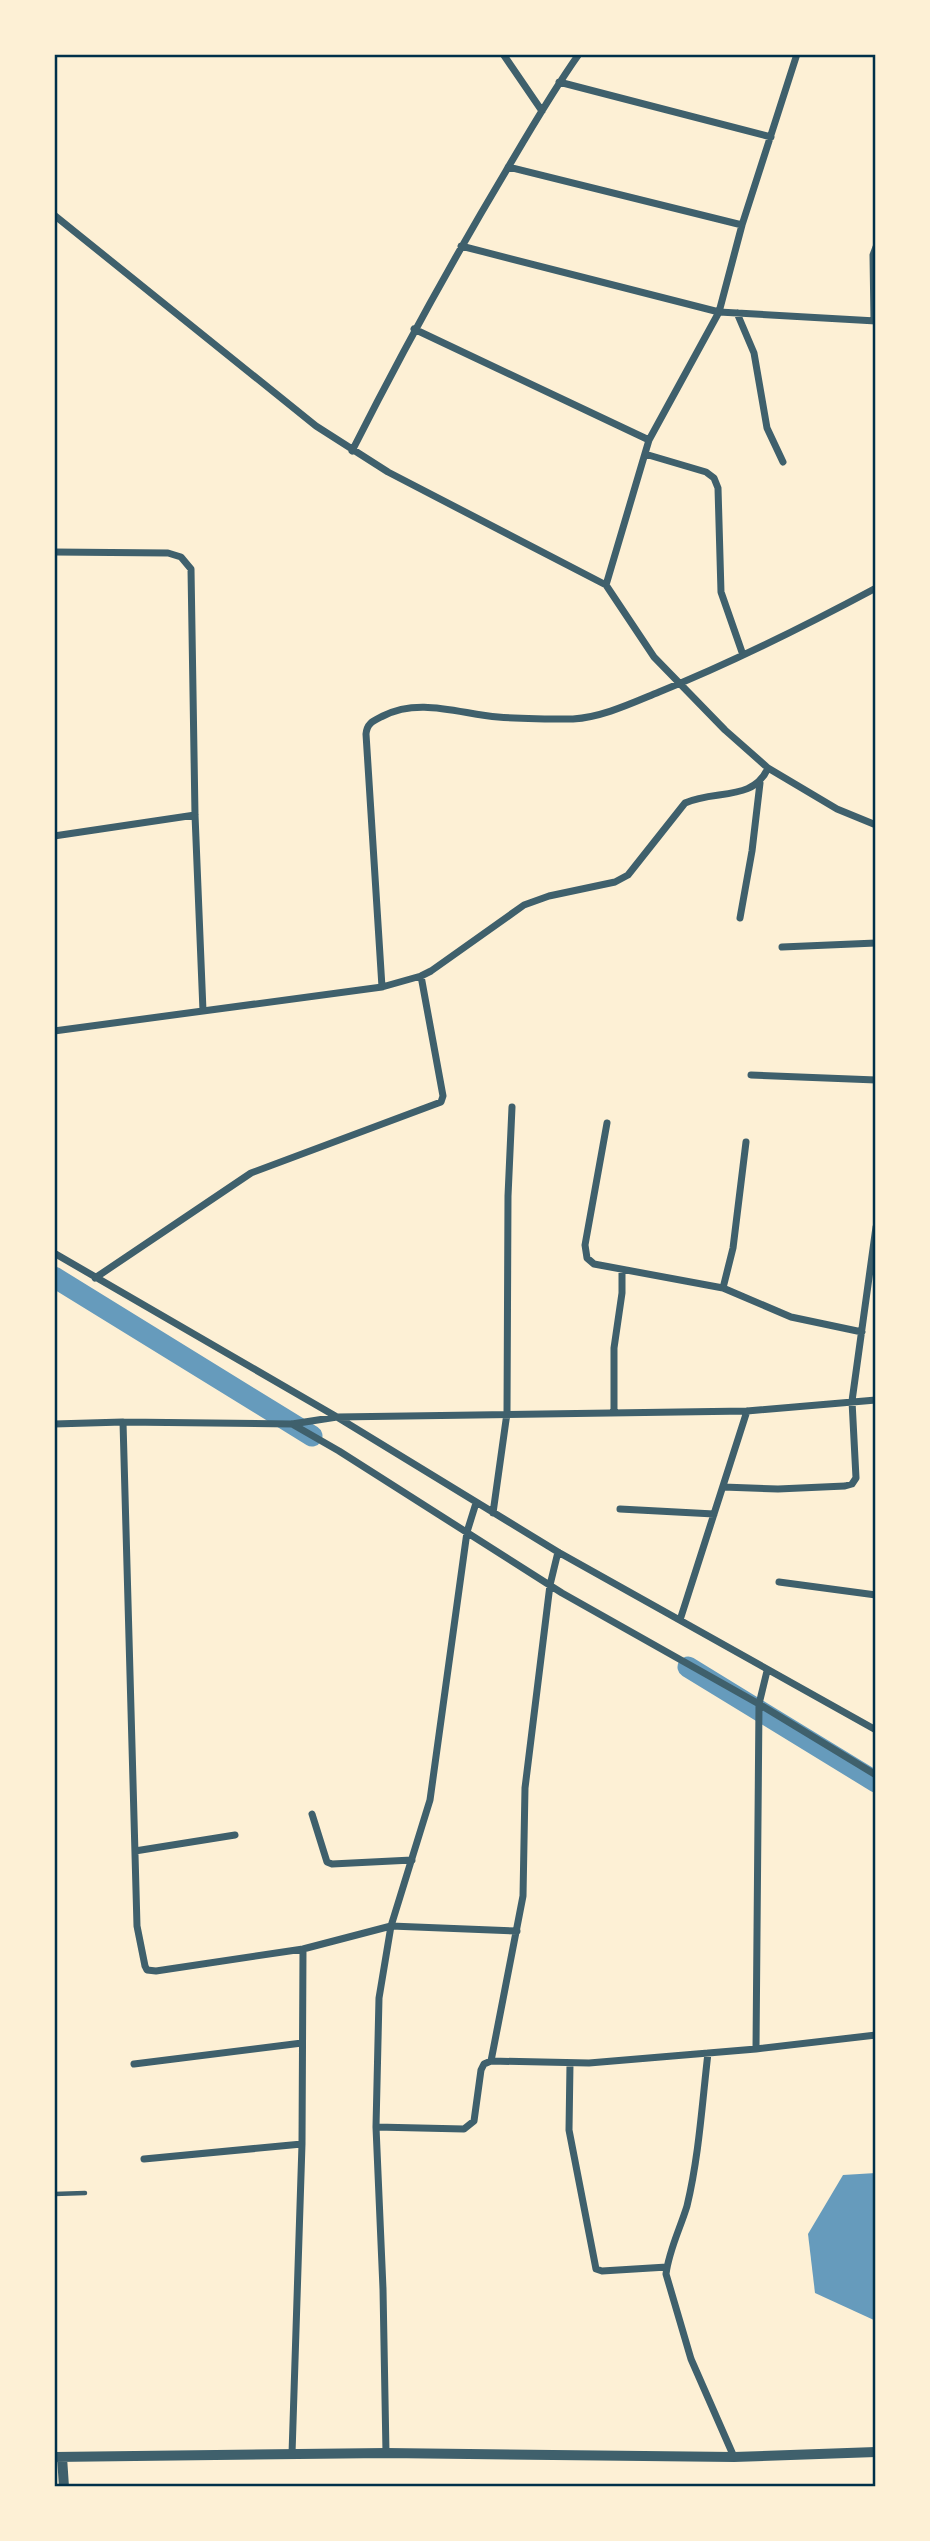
<svg xmlns="http://www.w3.org/2000/svg" width="930" height="2541" font-family="Figtree,sans-serif">
<style>
.water{fill:#669bbc}
.lines{fill:none;stroke-linecap:round;stroke-linejoin:round}
.canal{stroke:#669bbc;stroke-width:21}
.service{stroke:#3f606c;stroke-width:4.5}
.minor{stroke:#3f606c;stroke-width:7}
.tertiary{stroke:#3f606c;stroke-width:10}
.neatline{fill:none;stroke:#003049;stroke-width:2.5}
</style>
<rect width="100%" height="100%" fill="#fdf0d5"/>
<path class="water" d="M876,2173V2321L815,2293L808,2234L843,2175Z"/>
<g class="lines">
<path class="canal" d="M54,1277L312,1436
M688,1667L876,1782"/>
<path class="service" d="M54,2194L85,2193"/>
<path class="minor" d="M503,54L542,111
M559,82L771,137
M508,167L742,225
M54,215L316,426L388,472L606,585L654,657L725,730L768,768L837,809L876,825
M461,246L719,312L876,321
M737,313L754,353L767,428L783,462
M874,321L873,255L876,247
M414,329L649,440
M352,451C400,356 451,263 506,171C529,132 552,92 579,54
M645,454L706,472L714,478L718,488L721,592L743,655
M54,552L168,553L181,557L191,569L195,815L203,1011
M606,585L649,440L719,312L742,225L797,54
M54,836L195,815
M740,918L752,851L760,783
M782,947L876,943
M382,987L366,734C367,723 373,721 383,716C419,697 461,714 498,717C523,719 549,719 573,719C603,717 632,703 659,692C734,662 805,626 876,588
M54,1031L382,987L421,976L431,971L524,905L549,896L615,882L628,875L685,803C715,789 753,802 768,768
M751,1075L876,1080
M607,1123L585,1245L587,1258L594,1264L723,1288L791,1317L862,1332
M54,1253L337,1417L558,1552L876,1730
M95,1278L251,1173L441,1102L443,1096L421,976
M723,1288L733,1248L746,1142
M614,1412V1348L622,1293V1270
M123,1422L137,1926L145,1966L147,1970L156,1971L303,1949L391,1926L517,1931
M54,1424L123,1422L292,1424L337,1417L747,1411L876,1400
M292,1424L339,1451L562,1593L759,1704L876,1775
M723,1487L778,1489L845,1486L852,1484L856,1478L852,1401L876,1227
M620,1509L714,1514
M493,1513L507,1413L508,1196L512,1107
M779,1582L876,1595
M680,1620L747,1411
M312,1814L327,1862L332,1864L412,1860
M135,1851L235,1835
M756,2049L759,1704L767,1671
M708,2053C702,2104 699,2156 687,2206C680,2229 669,2250 666,2274L691,2359L734,2457
M491,2061L523,1896L525,1788L550,1585L558,1552
M134,2064L302,2043
M570,2064L569,2130L596,2269L602,2271L667,2267
M376,2127L464,2129L474,2121L481,2070L484,2064L491,2061L589,2063L756,2049L876,2035
M144,2159L302,2144
M386,2453L383,2289L376,2127L379,1998L391,1926L430,1800L467,1532L476,1503
M292,2454L302,2144L303,1949"/>
<path class="tertiary" d="M54,2457L386,2453L734,2457L876,2452
M62,2457L64,2487"/>
</g>
<rect width="930" height="2541" fill="none" stroke="#fdf0d5" stroke-width="112"/>
<rect x="56" y="56" width="818" height="2429" class="neatline"/>
</svg>
